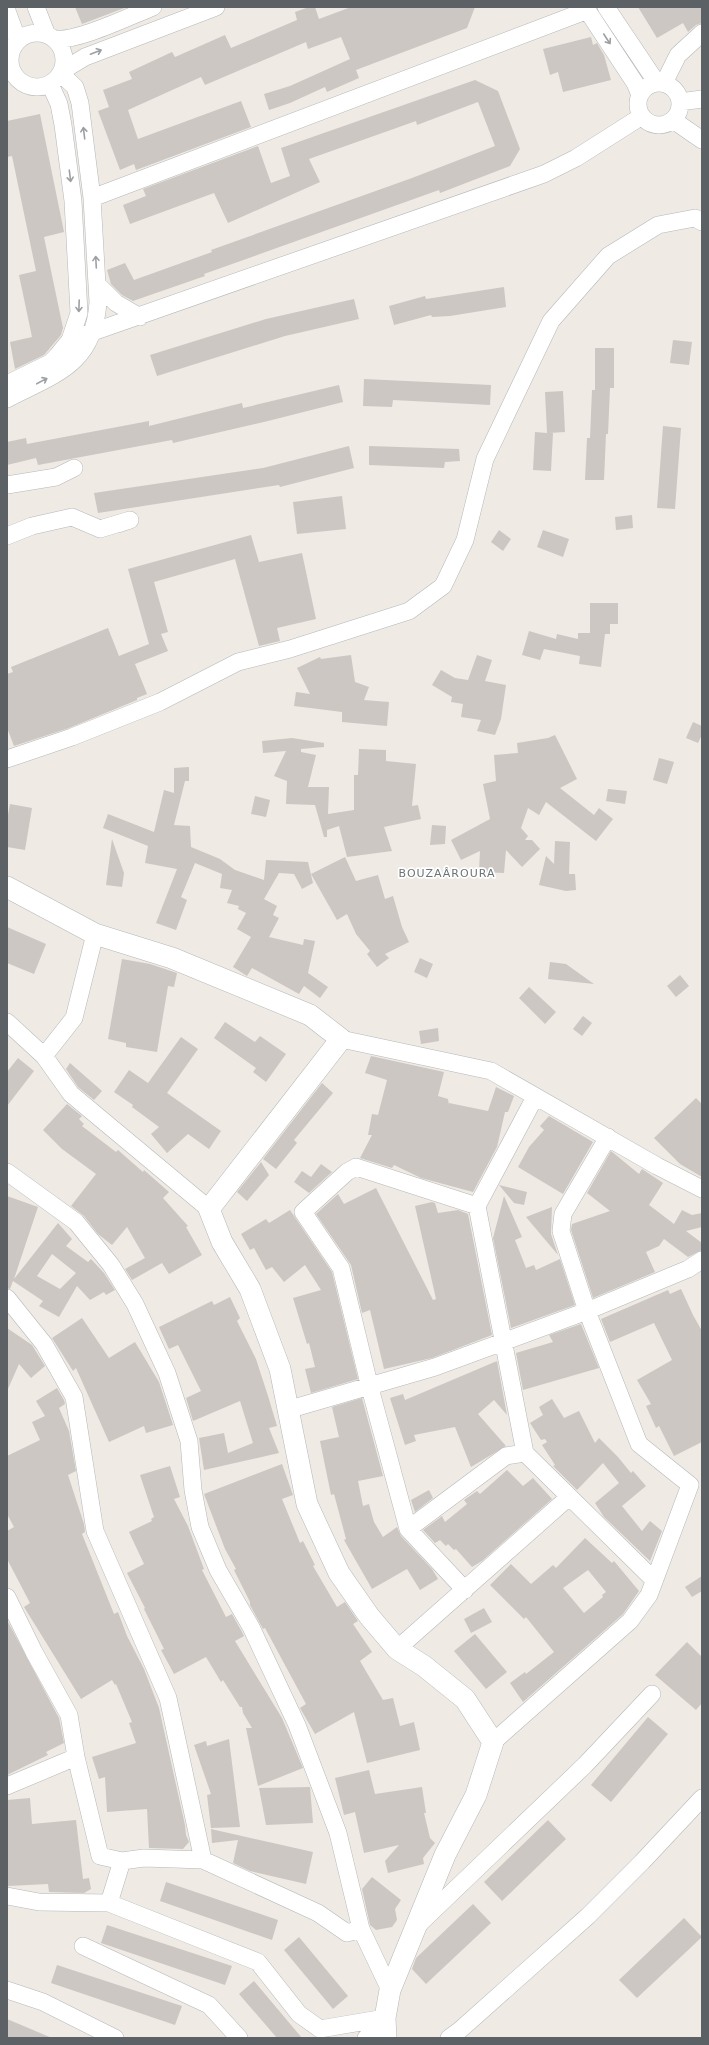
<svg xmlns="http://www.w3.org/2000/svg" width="709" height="2045" font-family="'DejaVu Sans',sans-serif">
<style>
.building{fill:#ccc7c2;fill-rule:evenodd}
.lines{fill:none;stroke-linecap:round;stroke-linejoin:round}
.minor-casing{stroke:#b4b8bb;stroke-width:18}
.tertiary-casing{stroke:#b4b8bb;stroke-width:22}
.minor{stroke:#fff;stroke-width:17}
.tertiary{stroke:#fff;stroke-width:21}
.oneway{stroke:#9da0a3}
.labels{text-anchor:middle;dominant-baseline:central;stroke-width:3.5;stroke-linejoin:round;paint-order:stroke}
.neighbourhood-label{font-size:11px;letter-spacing:1px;fill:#6c7477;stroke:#fff}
</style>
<rect width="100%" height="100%" fill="#efeae3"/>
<path class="building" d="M75,7H127L82,24Z
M309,7H315L319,19L351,7H475L467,28L356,70L359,78L327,92L325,87L290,103L269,110L264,94L290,86L350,59L341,37L308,49L306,42L205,85L201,77L128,110L138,139L241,101L251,127L136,170L134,164L120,170L98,111L109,107L103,90L132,79L129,72L172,52L175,57L225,35L231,48L297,20L295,12Z
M638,7H702V23L696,25L688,32L683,23L657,38Z
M591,37L593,45L597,43L604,55L611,80L563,92L558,72L550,75L543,49Z
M475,80L498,91L520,149L510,166L440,193L439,190L204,274L205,276L133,301L122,295L111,284L107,270L125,263L134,280L212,252L211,250L412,178L495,146L478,102L417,125L416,121L309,159L320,182L228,223L214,193L130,224L123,205L146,196L143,189L258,146L271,183L290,176L281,148Z
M40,114L64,232L44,237L63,328L61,335L44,355L15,369L10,342L32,337L19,275L36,271L12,156L7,157V121Z
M504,287L506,307L450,316L432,317L431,315L394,325L389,306L425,296L426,299Z
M354,299L359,319L285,336L157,376L150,355L266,319Z
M673,340L692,342L689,365L670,363Z
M595,348H614V388H610L608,434H606L604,480H585L587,438H590L592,390H595Z
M364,379L491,385L490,405L393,400L392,407L363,406Z
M339,385L343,402L268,421L173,443L172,440L38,465L36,458L7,465V442L26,438L27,444L149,421V426L242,403L243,408Z
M563,391L565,432L549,433H553L551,471L533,470L535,432L547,433L545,392Z
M663,426L681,428L675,509L657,508Z
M349,446L354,468L280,487L279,485L98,513L94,493L263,468Z
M369,446L459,449L460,461L445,462L444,468L369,465Z
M342,496L346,529L297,534L293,502Z
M632,515L633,528L616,530L615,517Z
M499,530L511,539L503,551L491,542Z
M543,530L569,539L563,557L537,547Z
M251,535L259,562L302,553L316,619L277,628L280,641L259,646L235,559L154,582L168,632L161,634L168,651L135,664L147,694L137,698V700L69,728L14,746L7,728V674L13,672L11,667L108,628L119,656L149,644L128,569Z
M590,603H618V624H610V634H605L601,667L579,664L580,656L544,649L540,660L522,655L529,631L556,639L557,634L578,639V633H590Z
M351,655L355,682L369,687L364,700L389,702L387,726L342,722V712L294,706L296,692L310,694L297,668L320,657L321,659Z
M477,655L492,660L485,681L506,685L501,719L495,735L477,731L481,720L461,717L463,704L451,702L452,697L432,685L441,670L455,678L468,680Z
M693,722L702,726V735L698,743L686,738Z
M555,735L577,779L560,788L594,815L599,808L613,819L596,841L546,802L539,815L528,808L521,828L528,836L525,840H532L540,849L522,867L506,850L504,873L479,872L480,851L461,860L451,840L490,819L483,784L496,781L494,755L518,753L517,743L548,738Z
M292,738L324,743V747L301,749V752L316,755L308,787H329L328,814L354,810V775H358L359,749L386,750V761L416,764L412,806L418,805L421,819L384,827L392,851L347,857L339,826L327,830V837H324L315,805L286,804L287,781L274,776L286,751L263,753L262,741Z
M659,758L674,762L667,784L653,780Z
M189,767V781H185L174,825L190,826L191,847L220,859L235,870L264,880L266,860L308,862L313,883L302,889L294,874L279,873L264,899L277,906L273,915L279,918L269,937L303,945L304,939L315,941L308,973L328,987L320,998L304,986L299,994L252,968L247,976L233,967L251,937L237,929L246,913L238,909L239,906L227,903L232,890L220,888L222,874L195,863L181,897L187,900L176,930L156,923L177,869L145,863L148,846L103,828L108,814L154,832L164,790L174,793V768Z
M608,789L627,791L625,804L606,801Z
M255,796L270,800L266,817L251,814Z
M10,804L32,808L25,850L7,847V820Z
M432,825L446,826L445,844L430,845Z
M112,839L124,873L122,887L106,885Z
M555,841L570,842L569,874H575L576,890L566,891L539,885L546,856L554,864Z
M345,857L356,881L378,875L385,899L393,896L402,927L409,942L385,954L389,958L377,967L367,954L370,951L356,934L347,914L337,920L311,874Z
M7,927L46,944L34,974L7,963Z
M420,958L433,964L427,978L414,972Z
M122,959L150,964L177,973L174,987L168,986L157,1052L126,1047V1043L108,1039Z
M550,962L566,964L594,984L548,979Z
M680,975L689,986L676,997L667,986Z
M529,987L556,1012L545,1024L519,998Z
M583,1016L592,1023L582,1036L573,1029Z
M225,1022L255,1042L260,1036L286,1054L266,1082L253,1072L256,1068L214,1038Z
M438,1028L439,1041L421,1044L419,1031Z
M181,1037L198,1049L167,1093L221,1131L209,1149L188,1134L167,1153L151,1134L159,1127L132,1107L133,1105L114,1092L129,1070L148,1083Z
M371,1056L444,1072L438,1096L448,1099L449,1105V1103L488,1111L496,1087L514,1096L508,1112H505L497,1147L473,1192L421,1178L394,1165L392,1168L360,1158L372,1135H368L372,1114L378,1115L387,1080L365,1073Z
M18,1058L34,1071L7,1106V1072Z
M70,1063L102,1091L94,1100L78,1087L66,1069Z
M322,1083L333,1093L294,1140L297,1143L276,1169L263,1159Z
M696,1098L702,1104V1177L680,1164L654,1138Z
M67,1104L82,1116L79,1119L84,1124L82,1126L116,1152L118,1150L143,1172L144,1170L169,1192L163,1198L188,1226L186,1227L202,1255L169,1274L162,1263L132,1280L125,1269L145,1258L127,1227L112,1245L98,1234L84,1216L71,1206L96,1174L62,1149L43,1130Z
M549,1116L593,1142L563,1194L518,1167L529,1147L544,1130L540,1126Z
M611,1151L639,1174L642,1169L663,1183L649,1205L674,1224L682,1210L692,1215L702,1213V1227L686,1231L702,1243V1250L688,1257L664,1239L659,1246L646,1252L655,1272L593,1298L571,1230L572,1224L610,1211L587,1193Z
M261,1162L269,1175L247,1201L237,1192Z
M321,1164L332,1172L309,1193L294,1182L302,1171L311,1177Z
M499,1185L527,1192L524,1205L514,1203Z
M376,1188L433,1300L436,1299L415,1206L432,1202L435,1203L438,1213L458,1210L468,1214L492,1335L432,1358L384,1369L370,1310L362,1313L351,1265L316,1214L338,1194L344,1204Z
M7,1196L38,1207L14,1279L58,1223L72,1239L66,1246L88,1262L91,1259L104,1273L115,1290L106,1295L104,1292L90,1300L77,1286L59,1317L39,1306L43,1301L13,1281L10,1289L7,1288ZM52,1254L76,1273L60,1289L37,1276Z
M504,1196L522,1237L515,1240L526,1268L534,1265L536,1270L560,1259L575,1305L511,1328L493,1238Z
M552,1207L551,1234L558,1255L526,1217Z
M290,1210L332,1272L358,1379L311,1393L305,1369L315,1367L309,1343L307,1344L293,1298L321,1290L305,1265L284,1282L272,1267L266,1270L254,1248L250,1250L241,1234L266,1219L269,1223Z
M681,1289L693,1315L702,1331V1442L674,1456L659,1426L656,1428L646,1406L651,1404L637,1380L672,1360L654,1323L610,1342L601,1319L668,1290L670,1294Z
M230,1297L240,1318L237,1321L256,1359L268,1396L277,1426L269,1428L279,1453L204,1470L199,1438L224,1433L228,1453L253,1443L240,1401L193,1421L186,1398L201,1391L178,1345L169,1349L159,1327L212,1301L214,1305Z
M82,1318L109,1358L135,1342L159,1382L173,1425L146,1433L144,1426L109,1442L76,1368L73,1371L52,1338Z
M581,1324L599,1368L523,1390L516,1353L553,1342L549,1335Z
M7,1328L32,1345L45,1366L31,1378L19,1364L7,1391Z
M497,1361L507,1415L494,1400L478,1414L506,1446L471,1467L455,1427L414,1435L416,1441L405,1445L390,1398L403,1394L405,1400Z
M57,1388L64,1400L65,1404L59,1408L69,1431L76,1471L68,1475L84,1524L85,1532L82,1534L114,1614L118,1612L127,1636L144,1669L159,1708L185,1825L186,1835L189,1842L183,1849L149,1848L147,1809L107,1812L105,1777L99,1779L92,1757L136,1743L129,1723L132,1722L116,1684L115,1685L112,1680L81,1699L24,1607L30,1603L7,1559V1531L14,1527L7,1514V1456L40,1440L32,1422L45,1416L36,1401Z
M362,1398L383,1476L358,1481L363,1506L369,1504L374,1522L383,1537L397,1527L401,1536L432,1569L438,1579L420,1590L407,1569L372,1589L344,1540L346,1539L334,1494L331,1495L320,1441L339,1437L332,1407Z
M552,1399L564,1418L579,1411L595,1443L599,1438L618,1457L631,1473L633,1471L646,1486L622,1506L642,1531L650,1521L662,1531L650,1561L604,1517L595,1503L619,1483L603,1463L577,1490L553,1466L555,1465L542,1445L547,1442L545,1439L541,1440L530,1423L543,1415L539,1407Z
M282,1464L293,1495L282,1499L300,1543L303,1541L315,1565L313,1566L337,1607L345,1602L358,1621L353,1624L372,1652L360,1661L383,1700L393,1698L400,1726L414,1722L420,1750L367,1763L354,1712L315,1734L300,1708L306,1704L265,1628L263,1629L250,1605V1602L234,1570L236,1569L225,1549L204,1494Z
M170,1466L180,1497L174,1499L188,1526L204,1569L202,1570L226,1617L232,1614L242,1632L244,1636L235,1641L282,1718L303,1768L258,1786L246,1728H252L243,1713L242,1707H240L223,1680L221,1682L206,1657L174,1674L161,1650L164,1649L144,1609L145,1608L127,1573L144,1564L129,1532L152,1521L151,1519L154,1517L140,1475Z
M507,1470L523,1486L533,1478L552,1499L482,1561L472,1567L456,1549L454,1550L448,1544L446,1546L440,1540L435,1543L423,1530L442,1516L445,1522L467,1504L464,1500L477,1491L480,1494Z
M429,1490L433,1498L415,1512L411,1500Z
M585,1538L612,1563L614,1561L639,1591L623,1614L523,1702L510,1683L525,1672L526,1674L554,1652L526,1617L524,1619L490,1585L511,1564L531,1584L553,1565L556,1568ZM588,1570L606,1592L602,1595L603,1597L584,1613L563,1588Z
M702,1576V1591L692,1597L685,1587Z
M484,1608L492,1622L471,1633L464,1619Z
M7,1620L59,1718L64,1743L46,1752L48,1755L7,1775Z
M475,1634L507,1672L486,1689L454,1651Z
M687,1642L702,1657V1703L696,1710L655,1675Z
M648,1717L668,1734L611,1802L591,1785Z
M229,1739L240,1827L211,1828L207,1795L211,1794L194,1745L206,1741L207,1746Z
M369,1770L375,1794L422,1787L426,1813H424L430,1838L435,1843L423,1858L424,1864L388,1873L385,1861L399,1845L364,1853L355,1812L344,1815L335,1778Z
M310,1787L313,1823L266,1825L259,1788Z
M30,1798L32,1824L76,1820L83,1879L89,1878L91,1889L84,1893L49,1892L48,1884L8,1886L7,1800Z
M548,1820L566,1839L502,1901L484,1882Z
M211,1829L313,1852L306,1884L250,1871L233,1863L238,1840L212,1843Z
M372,1877L401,1900L395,1909L397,1920L392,1927L376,1930L370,1925L362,1889Z
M166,1882L278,1920L272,1940L160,1901Z
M473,1904L491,1923L426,1984L412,1969L416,1958Z
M684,1918L702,1937L637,1998L619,1980Z
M107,1925L232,1966L225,1985L101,1943Z
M299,1937L348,1996L333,2009L284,1950Z
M57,1965L182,2006L175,2025L51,1983Z
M254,1981L302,2038H277L239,1994Z
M7,2019L52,2038H7Z"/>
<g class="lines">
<defs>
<path id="minor" d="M36,7L47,35
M585,7L635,83L640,95
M606,7L657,83
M7,11L18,41
M10 60a27 27 0 1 1 54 0a27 27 0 1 1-54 0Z
M54,39C77,42 130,16 153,7
M62,71L85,57L216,7
M664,83L678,55L702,33
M638 104a21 21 0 1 1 42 0a21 21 0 1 1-42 0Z
M680,102L702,99
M673,120L702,140
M92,198L588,10
M97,284L116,303L140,317
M70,340L544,174L576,158L642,116
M7,384L50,363L57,356L70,340L79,313L73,201L63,125L59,104L50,84
M7,399C55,374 94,365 98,302L92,198L80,103L75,87L61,74
M7,485L56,477L74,468
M7,536L32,526L72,517L100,529L130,520L118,524
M7,759L72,737L160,702L238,662L290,649L409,611L443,586L465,540L485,459L551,321L608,256L658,225L695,218L702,222
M95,934L74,1018L44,1056L71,1094L209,1209
M7,1022L44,1056
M341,1039L491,1071L657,1166L702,1189
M535,1097L477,1206L525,1453L654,1580
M7,1172L76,1222L111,1265L135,1304L167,1373L189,1441L193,1490L200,1527L218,1570L251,1627L297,1725L338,1833L361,1929L390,1990
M7,1298L44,1344L74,1397L95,1531L168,1698L203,1860
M287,1410L435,1367L587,1311L688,1269L702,1260
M408,1529L506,1456L525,1453
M465,1590L408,1529L370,1388L341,1268L303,1212L347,1172L356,1167L477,1206
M7,1597L34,1652L69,1715L76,1757L100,1856L122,1861L144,1858L203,1860L318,1913L347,1933L361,1929
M397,1649L569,1497
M493,1742L630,1621L649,1595L690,1485L639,1444L587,1311L561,1231L563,1214L608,1137
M7,1786L76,1757
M7,1896L39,1902L109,1903L122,1861
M109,1903L258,1962L299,2014L320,2029L385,2018
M418,1925L585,1765L652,1694
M83,1946L209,2005L239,2038
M7,1990L43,2002L115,2038
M366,2038L385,2018
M449,2038L460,2030L588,1916L642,1862L702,1798"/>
<path id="tertiary" d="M7,887L95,934L172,958L310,1015L341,1039L209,1209L222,1242L250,1289L280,1369L307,1504L339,1573L369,1616L397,1649L424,1666L465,1699L493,1742L476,1795L445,1855L390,1990L385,2018L386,2038"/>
</defs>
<use href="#minor" class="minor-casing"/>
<use href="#tertiary" class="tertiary-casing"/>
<use href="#minor" class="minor"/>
<use href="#tertiary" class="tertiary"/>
</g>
<defs><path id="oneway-shaft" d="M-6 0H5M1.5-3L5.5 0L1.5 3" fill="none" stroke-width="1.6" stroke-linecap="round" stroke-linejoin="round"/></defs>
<g class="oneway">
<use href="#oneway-shaft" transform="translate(607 39) rotate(57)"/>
<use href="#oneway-shaft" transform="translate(96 52) rotate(-21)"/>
<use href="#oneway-shaft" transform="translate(84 133) rotate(-97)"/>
<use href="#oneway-shaft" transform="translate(70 176) rotate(83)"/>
<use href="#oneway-shaft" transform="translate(96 262) rotate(-93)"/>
<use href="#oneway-shaft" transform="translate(79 306) rotate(92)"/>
<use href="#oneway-shaft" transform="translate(42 381) rotate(-28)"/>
</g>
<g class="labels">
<g class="neighbourhood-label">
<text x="447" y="873">BOUZAÂROURA</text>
</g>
</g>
<rect width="709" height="2045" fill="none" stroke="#5b6165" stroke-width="16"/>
</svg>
